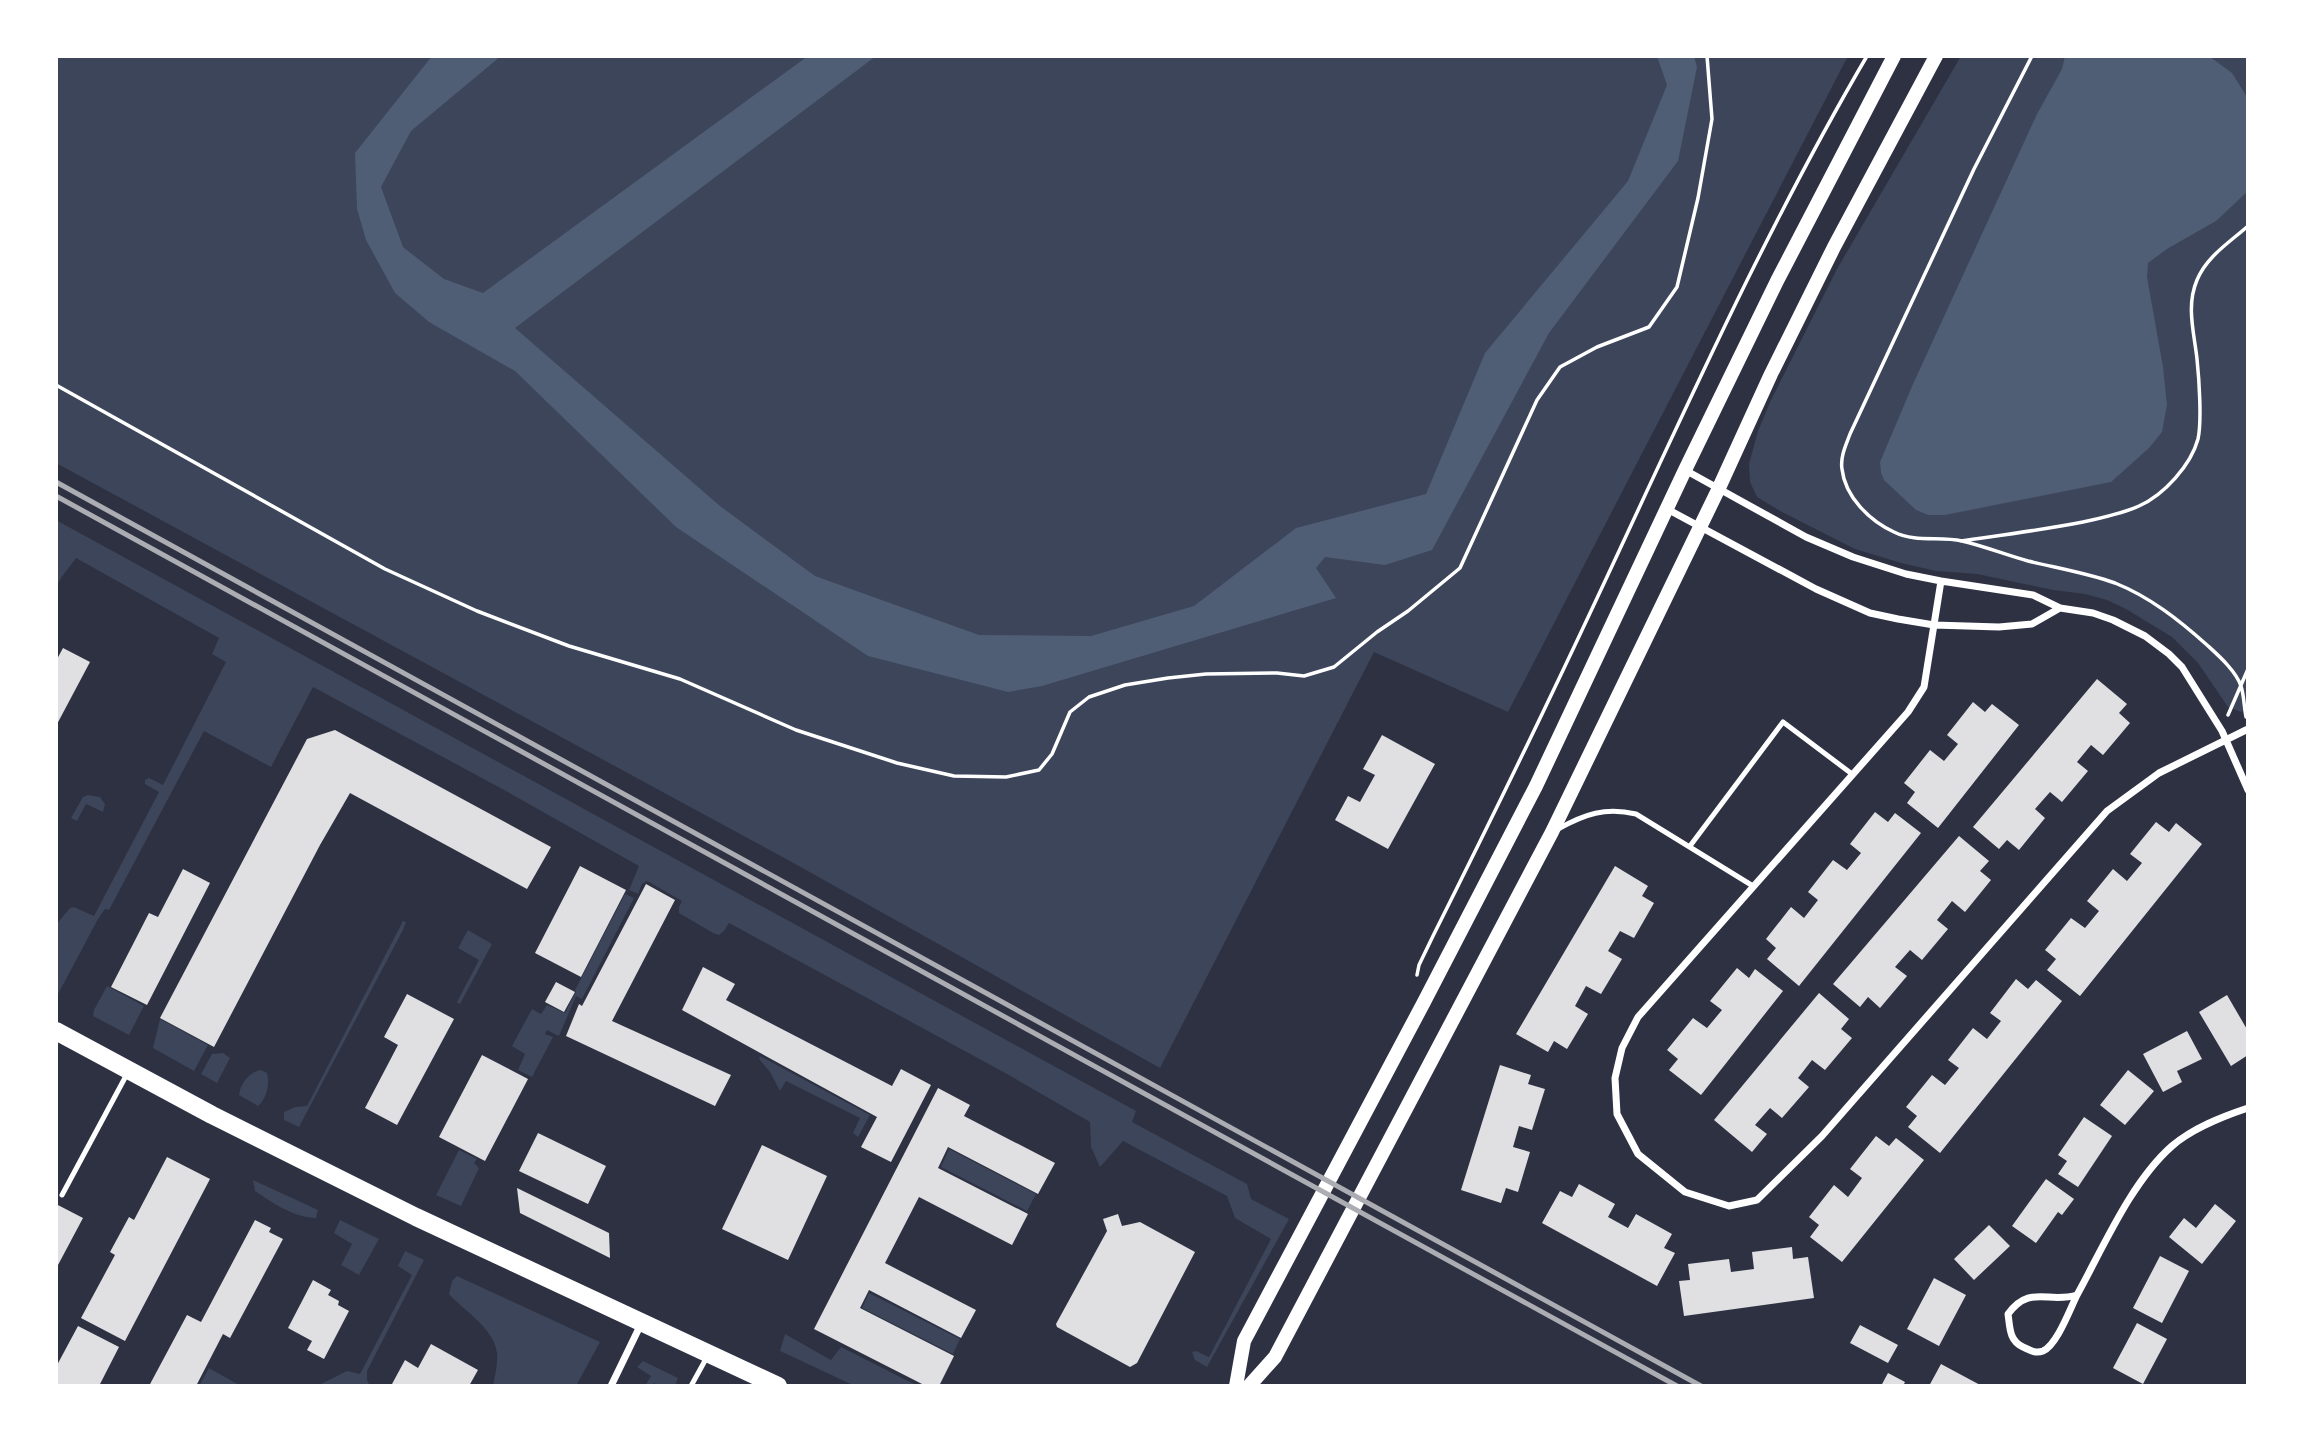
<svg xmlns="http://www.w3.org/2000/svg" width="2304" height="1442" font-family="'Fira Sans',sans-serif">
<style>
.green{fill:#3c4559}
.water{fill:#4f5d75}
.building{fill:#e0e0e3}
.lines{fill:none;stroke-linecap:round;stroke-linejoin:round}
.path{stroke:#fff;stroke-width:3.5}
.service{stroke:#fff;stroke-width:5}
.minor{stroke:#fff;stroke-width:7}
.secondary{stroke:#fff;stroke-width:14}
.primary{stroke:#fff;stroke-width:18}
.rail{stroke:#abadb3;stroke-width:5}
</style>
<rect width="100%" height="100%" fill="#2d3142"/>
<path class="green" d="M56,56H1848L1508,712L1374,652L1160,1068L788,860L56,463Z
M1961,56H2248V710L2241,712L2228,707L2198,663L2172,637L2126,609L2107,600L2085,594L2053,590L1977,574L1936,571L1901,563L1855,549L1782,512L1757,497L1750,482L1749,464L1758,431L1771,400L1837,269Z
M56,520L1136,1111L1132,1122L1247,1184L1251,1199L1289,1219L1207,1367L1195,1360L1192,1352L1196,1351L1209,1357L1271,1239L1235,1218L1227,1196L1123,1141L1100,1167L1091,1147L1090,1122L1007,1074L729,923L724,931L719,935L713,933L679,913V907L682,901L647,881L642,884L638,894L629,890L639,866L506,791L313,687L271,767L204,731L109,910L105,909L98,919L57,996L56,995V925L70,908L74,907L94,916L159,792L145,784V780L149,778L163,785L226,662L212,654L219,638L76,558C69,568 61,576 56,587Z
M88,795L100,797L105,804L103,812L86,804L77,821L71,818L83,797Z
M625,894L634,898L582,999L576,996L559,1036L547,1030L545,1034L553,1037L532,1077L518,1070L525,1054L512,1046L532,1009L541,1014L547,1005L565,1013L576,992L575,990Z
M403,921L406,922L403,930L299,1127L284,1120V1112L295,1107L307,1106Z
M468,930L492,944L460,1004L457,1002L479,960L458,948Z
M107,986L144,1006L129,1035L93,1016L94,1010Z
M160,1019L208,1045L194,1071L153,1048Z
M223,1053L230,1058L217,1083L201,1074L212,1054Z
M760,1056L870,1115L858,1137L853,1133L860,1118L786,1081L780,1091L770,1072L759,1059Z
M261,1070L267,1073C270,1084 267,1098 258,1106L239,1095C240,1084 250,1071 261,1070Z
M949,1149L1036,1194L1027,1211L941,1167Z
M459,1150L477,1159L474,1163L479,1168L461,1206L436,1195Z
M253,1180L318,1210L316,1218C293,1217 274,1204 255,1191Z
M340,1220L379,1239L359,1275L341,1265L352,1244L334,1233Z
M405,1251L424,1260L367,1371V1380L370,1386H317L347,1371L360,1374L412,1275L398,1266Z
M457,1276L600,1342L576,1386H493C495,1376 498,1363 497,1353C494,1328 464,1311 449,1294L452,1281Z
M869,1293L960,1339L953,1354L862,1308Z
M785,1334L831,1360L841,1347L918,1386H855L780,1351Z
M643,1361L678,1378L675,1386H659L654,1383L652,1386H645L651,1376L637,1367Z
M209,1368L239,1385L241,1386H199Z"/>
<path class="water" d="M432,56H501L411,131L381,187L403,247L444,279L483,293L808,56H876L515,328L720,506L815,576L979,635L1091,636L1194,606L1296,528L1426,494L1485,353L1628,181L1667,85L1657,56H1694L1697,67L1678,161L1549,333L1432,550L1385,565L1325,557L1316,568L1336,598L1042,686L1008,692L868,656L676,527L515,371L429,322L395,293L366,240L357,209L355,153Z
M2065,56H2209L2232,73L2247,97V192L2216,221L2167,249L2148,263L2147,277L2163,367L2167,405L2162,432L2149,448L2111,482L1945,515H1928L1916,510L1884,480L1881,473L1880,462L1913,384L2037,114L2062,69Z"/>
<path class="building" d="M63,648L90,662L56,726V661Z
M2097,679L2127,704L2119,713L2130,723L2103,755L2091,745L2077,762L2088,771L2062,802L2050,792L2035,809L2045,818L2019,850L2007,840L1999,849L1973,827Z
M1973,702L1985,712L1992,704L2019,725L1938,828L1907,803L1915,792L1904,783L1930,750L1944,761L1958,744L1947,735Z
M335,730L551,847L527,889L350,793L320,845L214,1047L160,1018L307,739Z
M1382,735L1435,764L1388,849L1335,820L1348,796L1360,802L1375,775L1363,769Z
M1875,812L1888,822L1895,813L1921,833L1799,986L1767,959L1776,948L1766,939L1791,907L1804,918L1818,900L1808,892L1833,860L1847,870L1861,853L1850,844Z
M2156,822L2169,832L2176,823L2202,844L2080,996L2047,970L2056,959L2045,950L2071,918L2085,928L2099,911L2087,901L2113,869L2127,881L2142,863L2130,854Z
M1959,836L1989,861L1980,871L1991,880L1965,912L1952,901L1937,920L1948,929L1922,960L1910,950L1895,967L1907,976L1880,1008L1868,997L1860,1007L1833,984Z
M580,866L626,890L581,977L535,953Z
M1615,866L1648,886L1642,896L1654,903L1634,938L1620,931L1608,951L1622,959L1601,994L1586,986L1575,1006L1588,1014L1567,1049L1554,1041L1548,1052L1516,1034Z
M183,869L210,883L147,1005L111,987L149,913L158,917Z
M646,884L675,900L612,1021L731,1075L715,1106L566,1036L579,1004L582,1006Z
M703,967L735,984L726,1000L892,1086L901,1069L931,1085L891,1162L861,1147L877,1117L682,1010Z
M1737,968L1749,978L1755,969L1783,991L1701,1095L1669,1070L1678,1059L1667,1050L1693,1018L1707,1028L1722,1010L1710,1001Z
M2016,979L2028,989L2036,980L2062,1001L1940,1153L1908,1127L1917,1116L1906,1107L1932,1075L1945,1085L1959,1068L1948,1060L1973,1028L1987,1039L2001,1021L1990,1013Z
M556,982L575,992L564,1012L545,1002Z
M1819,993L1849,1019L1841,1029L1852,1038L1825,1070L1812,1060L1798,1078L1809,1087L1782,1118L1770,1108L1755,1125L1767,1134L1752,1152L1714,1120Z
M407,994L454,1019L397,1125L365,1108L398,1045L384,1037Z
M2227,995L2248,1031V1055L2231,1066L2199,1012Z
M2187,1031L2202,1059L2177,1071L2182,1082L2163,1092L2143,1054Z
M482,1055L528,1079L485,1161L439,1137Z
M1500,1065L1531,1075L1528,1084L1545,1089L1532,1130L1519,1126L1513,1147L1530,1152L1518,1192L1506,1188L1501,1203L1461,1190Z
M2128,1070L2154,1091L2125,1125L2100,1105Z
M938,1088L970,1105L964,1116L1055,1163L1038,1194L948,1147L938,1168L1028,1214L1012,1245L919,1197L885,1263L976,1310L961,1338L869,1290L860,1308L954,1356L939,1386H926L814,1329Z
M2084,1117L2112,1136L2078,1187L2058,1174L2067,1161L2058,1155Z
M538,1133L606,1166L588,1204L519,1171Z
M1876,1136L1889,1146L1896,1138L1924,1160L1842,1262L1810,1237L1819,1225L1809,1217L1834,1185L1848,1197L1862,1178L1850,1169Z
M762,1145L827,1176L788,1260L722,1229Z
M167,1157L210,1179L125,1341L81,1318L115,1255L110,1252L129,1217L134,1220Z
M2046,1179L2074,1199L2062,1215L2058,1212L2036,1243L2012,1226Z
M1579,1184L1615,1204L1608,1217L1628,1228L1636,1214L1672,1234L1664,1248L1675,1253L1657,1286L1542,1223L1560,1191L1572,1197Z
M517,1188L609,1233L610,1258L520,1213Z
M56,1204L83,1218L58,1265L56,1264Z
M2215,1204L2236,1221L2202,1264L2169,1237L2184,1218L2196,1228Z
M1118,1214L1122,1226L1140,1222L1195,1252L1137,1363L1130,1367L1057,1327L1056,1324L1107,1231L1103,1219Z
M255,1220L271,1228L269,1232L283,1239L230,1338L223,1334L196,1386H149L187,1315L201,1322Z
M1989,1225L2010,1246L1974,1280L1954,1259Z
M1792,1247L1793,1259L1808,1257L1814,1298L1684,1316L1679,1281L1690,1280L1688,1264L1729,1259L1731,1272L1754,1269L1752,1252Z
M2160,1256L2189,1271L2162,1323L2133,1308Z
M1934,1278L1966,1295L1939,1346L1907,1329Z
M313,1280L331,1290L328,1295L339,1301L338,1305L349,1311L324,1359L307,1350L312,1341L288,1328Z
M2137,1323L2167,1339L2143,1384L2113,1368Z
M1860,1325L1898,1345L1888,1363L1850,1343Z
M78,1326L119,1347L99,1386H56V1367Z
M431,1344L478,1370L469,1386H396L392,1384L405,1360L418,1368Z
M1941,1364L1982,1386H1929Z
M1888,1373L1905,1382L1903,1386H1881Z"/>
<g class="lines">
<path class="path" d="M2032,56L1974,169L1850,434C1846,445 1840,457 1842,469C1845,497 1870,521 1894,532C1916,543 1939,536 1962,541C1984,546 2006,555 2028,561C2057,568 2087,573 2115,583C2150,597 2179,620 2207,645C2219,656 2236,671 2241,686C2244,695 2244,707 2246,717
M56,385L385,569L477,611L569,646L680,679L796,730L897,763L954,776L1006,777L1039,770L1052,754L1070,712L1089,697L1125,685L1168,678L1206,674L1277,673L1304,676L1334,667L1377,632L1408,611L1460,568L1537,400L1560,367L1597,347L1649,327L1677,287L1698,198L1712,119L1707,56
M1961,541C2002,535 2042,530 2083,522C2102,518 2121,514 2139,506C2164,495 2191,465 2198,439C2202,421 2199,378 2197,359C2194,332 2186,306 2197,280C2207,256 2230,242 2248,226
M2228,715L2248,669
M1417,975L1419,965L1433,936C1487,828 1540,720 1591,611C1679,424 1762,235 1867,56"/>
<path class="service" d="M1558,829C1585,814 1605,807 1636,814L1753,886
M1690,846L1783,722L1852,774
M62,1195L127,1074
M691,1386L707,1357"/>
<path class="minor" d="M1685,470L1806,537L1853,557L1906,574L1941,581L2033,595L2060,608L2093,613L2113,620L2145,636L2169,654L2182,667L2222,731L2248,790
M1667,509L1816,589L1870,613L1898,619L1934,625L1999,627L2032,624L2060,608
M1941,581L1924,687L1908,712L1638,1017L1622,1048L1615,1078L1617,1114L1638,1154L1685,1192L1729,1206L1757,1200L1822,1136L2107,811L2159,773L2248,729
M2077,1295C2103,1248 2131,1182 2172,1146C2193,1128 2221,1117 2248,1108
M2077,1295C2070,1309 2057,1345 2043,1351C2035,1354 2030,1350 2023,1347C2009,1341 2010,1327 2008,1314C2030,1284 2048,1304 2077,1295Z
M611,1386L641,1324"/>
<path class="secondary" d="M1236,1386L1244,1341L1424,1002L1536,786L1685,470L1777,281L1894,56
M1249,1386L1275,1357L1552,832L1718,490L1771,374L1834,247L1936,56"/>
<path class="primary" d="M56,1031L212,1115L416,1217L778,1386"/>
<path class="rail" d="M56,482L1701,1386
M56,496L1677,1386"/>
</g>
<rect width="2304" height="1442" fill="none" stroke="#ffffff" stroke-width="116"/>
</svg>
